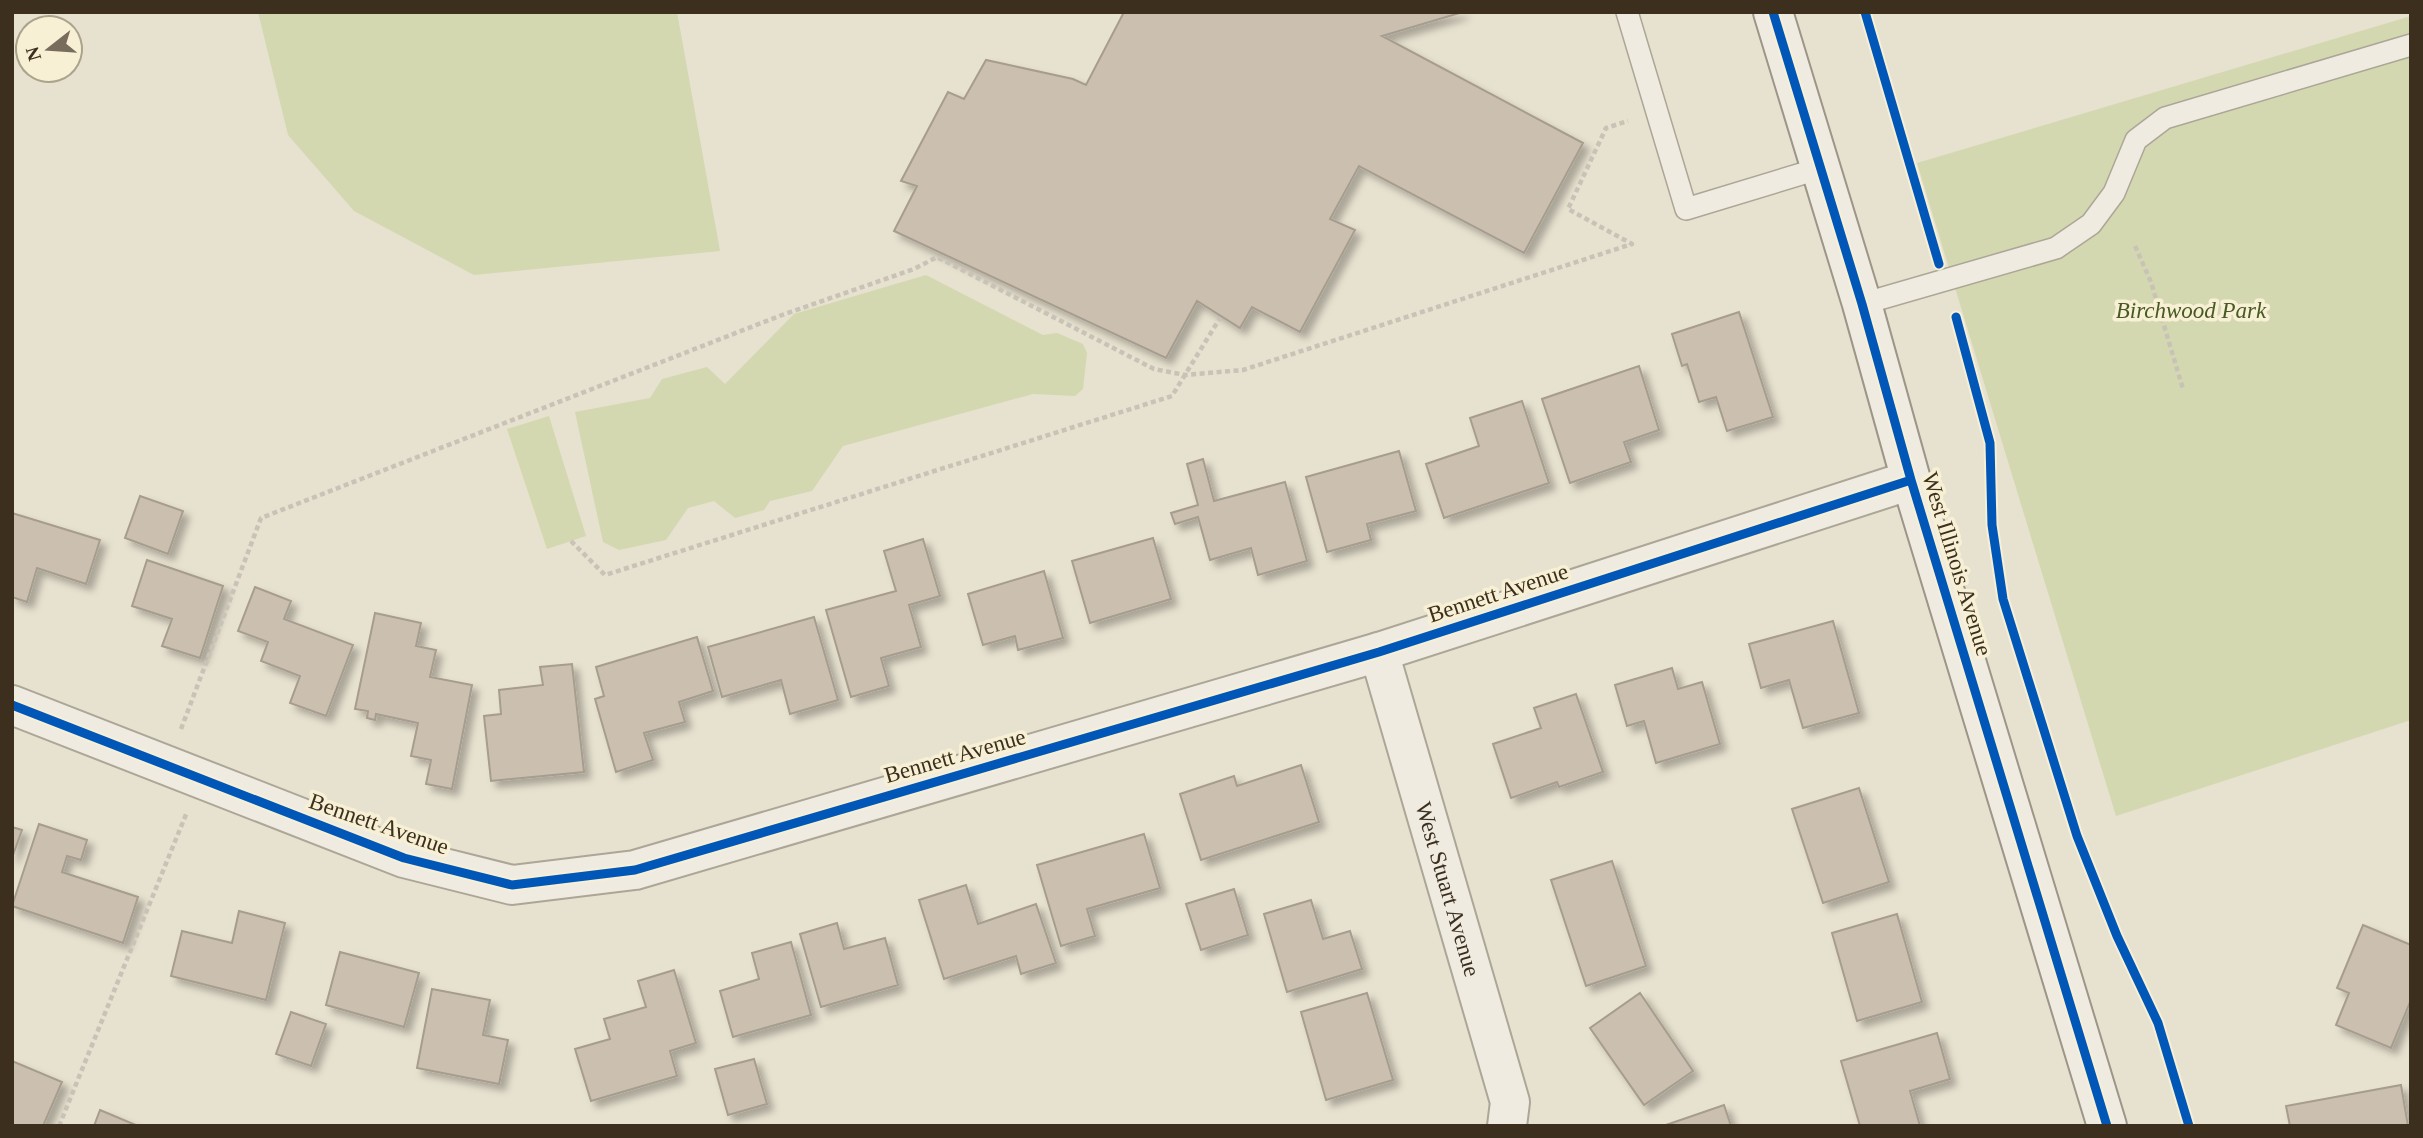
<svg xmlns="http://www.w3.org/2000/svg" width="2423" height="1138" font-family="Georgia,serif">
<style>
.green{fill:#d4d8b1}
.building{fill:#cbbfb0;stroke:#a79d8e;stroke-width:2;filter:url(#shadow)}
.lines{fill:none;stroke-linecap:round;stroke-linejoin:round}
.service-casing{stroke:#aca697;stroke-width:24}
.minor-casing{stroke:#aca697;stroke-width:42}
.secondary-casing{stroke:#9c9588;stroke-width:42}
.path{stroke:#c8c2b7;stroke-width:4.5;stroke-dasharray:5 3.5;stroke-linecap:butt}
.service{stroke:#efebe1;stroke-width:21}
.minor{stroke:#efebe1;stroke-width:38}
.secondary{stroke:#efebe1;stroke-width:38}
.cycleway-casing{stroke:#f7f0d5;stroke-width:13}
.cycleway{stroke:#0057b8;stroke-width:9}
.labels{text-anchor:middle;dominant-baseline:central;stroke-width:7;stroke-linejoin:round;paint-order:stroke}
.park-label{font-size:23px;font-style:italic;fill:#485a24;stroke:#f7f0d5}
.street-label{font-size:23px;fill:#3c2f1e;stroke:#f7f0d5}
</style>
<defs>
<filter id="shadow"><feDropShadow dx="6" dy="6" stdDeviation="3.5" flood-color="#0004"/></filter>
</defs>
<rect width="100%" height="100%" fill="#e7e1cf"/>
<path class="green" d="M258,12H677L720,251L474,275L354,211L288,135Z
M2411,16V720L2116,816L1917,163Z
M926,275L1043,335L1057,333L1083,344L1087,353L1083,389L1075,396L1033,394L843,446L812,491L770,501L764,510L735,518L714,501L688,508L666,540L619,550L603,542L575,412L650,398L662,379L707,367L725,384L794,314Z
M549,416L586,536L547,549L507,429Z"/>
<path class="building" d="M1124,12H1463L1382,36L1583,143L1524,253L1359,166L1330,219L1355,230L1300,332L1252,307L1240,328L1197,301L1166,358L894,231L917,186L901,181L948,92L964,99L986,60L1073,79L1086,85Z
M1739,312L1773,417L1727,431L1716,397L1699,402L1687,364L1682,366L1672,334Z
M1639,366L1659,430L1624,442L1631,462L1570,483L1542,399Z
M1522,401L1549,483L1444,518L1426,464L1479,446L1470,418Z
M1399,451L1416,511L1367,524L1371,540L1327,552L1306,477Z
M1203,459L1214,501L1285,482L1307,561L1258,575L1251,548L1210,560L1198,517L1175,524L1171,513L1198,505L1187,464Z
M140,496L183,511L168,554L125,538Z
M12,513L100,540L86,584L37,568L27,602L12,597Z
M1153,538L1171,599L1090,623L1072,561Z
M923,539L940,596L909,605L921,647L881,658L889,686L851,697L826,610L896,591L884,551Z
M147,560L223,586L200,658L162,646L172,619L132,606Z
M1044,571L1063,638L1018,650L1015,636L983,645L968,594Z
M255,587L291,601L284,619L353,645L326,716L290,703L300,676L261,661L268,642L238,631Z
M375,613L421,623L416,646L436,650L430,677L472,685L452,789L426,784L431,760L411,756L418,723L376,714L375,720L367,718L368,711L355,709Z
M814,617L838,700L790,714L781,680L722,697L708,647Z
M1833,621L1859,713L1803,728L1789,680L1761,688L1749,644Z
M697,637L713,691L679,702L685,722L644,733L653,760L616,772L595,699L604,696L596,667Z
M572,664L584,772L491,781L484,716L501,714L499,690L543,685L540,667Z
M1672,668L1678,689L1702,682L1720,744L1656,763L1644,721L1627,726L1615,685Z
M1576,694L1603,772L1559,787L1557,782L1511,798L1493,744L1541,728L1534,708Z
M1301,765L1319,822L1201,860L1180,794L1234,776L1237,786Z
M1859,788L1889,882L1823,903L1792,809Z
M39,824L87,840L81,860L67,856L62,872L138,897L123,943L12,906Z
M12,827L22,830L12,858Z
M1144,834L1160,888L1087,909L1095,936L1061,946L1037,865Z
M1612,861L1646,966L1586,986L1551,880Z
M966,885L978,924L1036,904L1056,963L1021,974L1016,956L944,979L919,900Z
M1234,889L1248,935L1201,950L1186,904Z
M1311,900L1323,939L1350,931L1362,969L1287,992L1264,914Z
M239,911L285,923L266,1000L171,976L182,931L232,943Z
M1897,914L1922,1002L1857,1021L1832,933Z
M837,923L844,949L885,938L898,985L821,1007L800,934Z
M2363,925L2411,945V1000L2391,1048L2336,1025L2349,993L2337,988Z
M791,942L811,1015L733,1037L720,991L759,979L752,953Z
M340,952L419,973L404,1027L326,1005Z
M674,970L696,1043L670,1051L677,1076L591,1101L575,1049L610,1039L604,1019L646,1007L638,981Z
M432,989L490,1000L483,1035L508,1040L499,1084L417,1068Z
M1367,993L1393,1080L1326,1100L1301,1012Z
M1640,993L1693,1071L1644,1105L1590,1028Z
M291,1012L326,1024L311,1066L276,1054Z
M1937,1033L1950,1079L1910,1091L1920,1126H1860L1841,1061Z
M754,1059L767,1104L728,1115L715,1069Z
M12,1061L62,1082L43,1126H12Z
M2401,1085L2408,1126H2290L2286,1106Z
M1724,1105L1731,1126H1663Z
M100,1110L138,1126H94Z"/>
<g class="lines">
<defs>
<path id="service" d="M1627,12L1686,209L1821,168
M1862,304L2056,248L2091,224L2114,193L2136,140L2165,118L2411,45"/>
<g id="minor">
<path id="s1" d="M1379,652L1510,1102L1507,1126"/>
<path d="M12,705L404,858L512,885L635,870L1379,652L1911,480"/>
</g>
<path id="secondary" d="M1773,12L1862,304L1911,480L2107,1126"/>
</defs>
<use href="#service" class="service-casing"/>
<use href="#minor" class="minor-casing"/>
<use href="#secondary" class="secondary-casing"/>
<path class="path" d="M2135,246L2151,282L2183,389
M571,541L605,575L1172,396L1220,318
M181,729L261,518L782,315L914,269L937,257L1154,369L1185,375L1243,370L1632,244L1568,209L1606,128L1628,121
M59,1126L187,812"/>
<use href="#service" class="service"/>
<use href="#minor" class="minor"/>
<use href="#secondary" class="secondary"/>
<defs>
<path id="cycleway" d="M1773,12L1862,304L1911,480L2107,1126
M1865,12L1939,264
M1956,317L1990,443L1992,525L2003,599L2077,836L2117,936L2158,1023L2189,1126
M12,705L404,858L512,885L635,870L1379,652L1911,480"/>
</defs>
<use href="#cycleway" class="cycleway-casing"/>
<use href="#cycleway" class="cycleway"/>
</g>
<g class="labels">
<g class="park-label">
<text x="2191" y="310">Birchwood Park</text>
</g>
<g class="street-label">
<text transform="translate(1957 564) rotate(73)">West Illinois Avenue</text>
<text transform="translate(1498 593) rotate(-18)">Bennett Avenue</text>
<text transform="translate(955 756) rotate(-16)">Bennett Avenue</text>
<text transform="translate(379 824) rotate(19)">Bennett Avenue</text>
<text stroke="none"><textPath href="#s1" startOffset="247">West Stuart Avenue</textPath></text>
</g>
</g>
<rect width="2423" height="1138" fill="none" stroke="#3c2f1e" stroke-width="28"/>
<g transform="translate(49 49) rotate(253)"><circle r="33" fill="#f7f0d5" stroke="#aca38c" stroke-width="2"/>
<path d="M0-5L12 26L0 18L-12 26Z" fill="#786d5c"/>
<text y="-10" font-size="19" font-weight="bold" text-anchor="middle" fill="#3c2f1e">N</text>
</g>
</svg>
